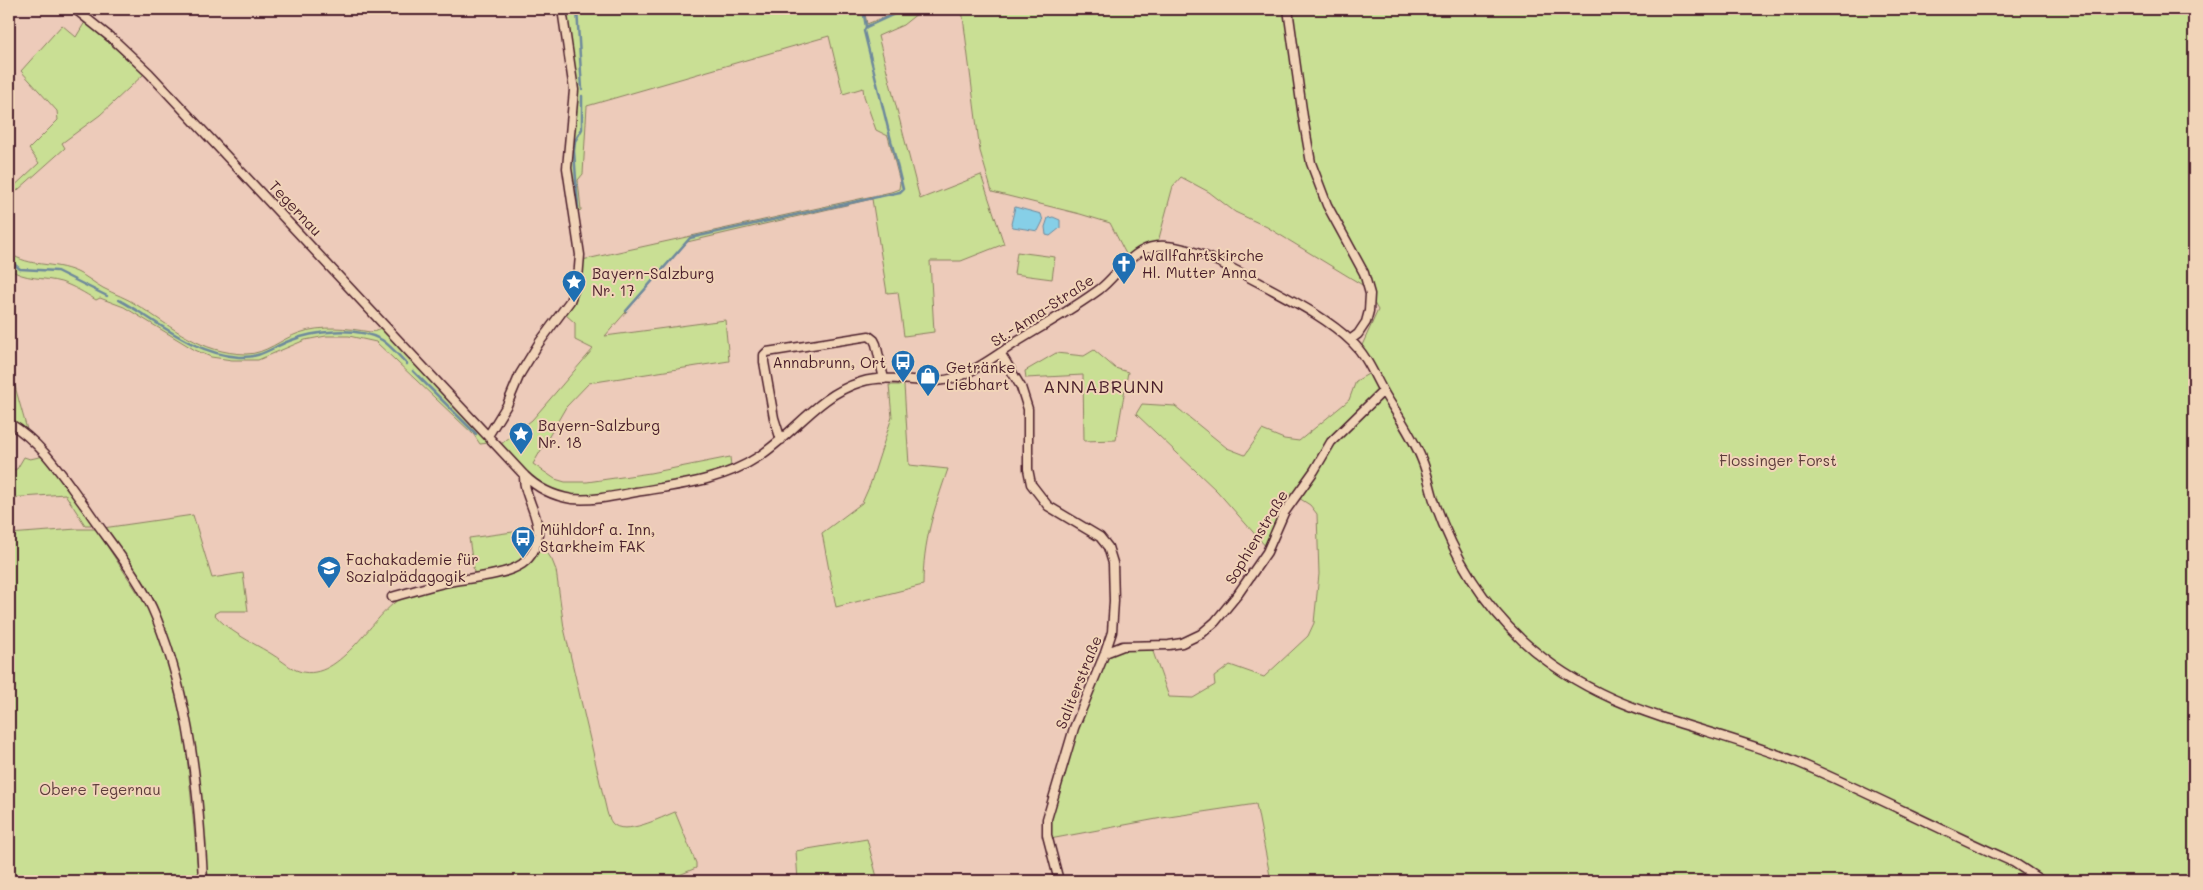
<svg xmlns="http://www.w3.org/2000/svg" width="2203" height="890" font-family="Mali,sans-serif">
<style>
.green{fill:#c9df94;stroke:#8a7f60}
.water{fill:#86cfe7;stroke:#6e899c}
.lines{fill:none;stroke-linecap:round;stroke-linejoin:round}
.stream{stroke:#6e899c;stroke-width:2.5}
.street-casing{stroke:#4a1f2b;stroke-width:11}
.street{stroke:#f1d4b8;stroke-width:8}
.labels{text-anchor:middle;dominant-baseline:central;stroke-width:4;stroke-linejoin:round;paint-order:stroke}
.street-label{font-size:15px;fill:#4a1f2b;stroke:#f1d4b8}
.poi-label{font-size:15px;fill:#4a1f2b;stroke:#f1d4b8;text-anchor:start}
.park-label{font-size:15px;fill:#5d3c3b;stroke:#f1d4b8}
.quarter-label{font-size:18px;letter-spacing:1px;fill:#4a1f2b;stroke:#f1d4b8}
</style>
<rect width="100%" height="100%" fill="#edcbba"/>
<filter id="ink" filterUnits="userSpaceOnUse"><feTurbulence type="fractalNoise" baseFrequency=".02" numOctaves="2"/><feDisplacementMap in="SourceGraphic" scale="10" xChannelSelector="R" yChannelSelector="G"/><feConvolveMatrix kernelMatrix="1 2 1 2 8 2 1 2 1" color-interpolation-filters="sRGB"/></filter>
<g filter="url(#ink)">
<path class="green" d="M564,9H864L867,24L903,9H923L903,25L878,36L920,199L981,175L1004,244L961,261H930L934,332L904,336L898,292L887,293L872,199L687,242L605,336L725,320L729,361L589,383L566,407L533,464L555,479L565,482H587L650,473L730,457L731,467C696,479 592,504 559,492C534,483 518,463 501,444L532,420L593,349L575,340V323L565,314L574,299L582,260L891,192L899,189L900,182L888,136L876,130L864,96L863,88L843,94L829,36L587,106L583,174L578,180L581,210L576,212L570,175L574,109Z
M962,9H2194V881H1271L1256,804L1162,818L1050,839L1048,824C1057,794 1090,666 1114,653C1125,648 1139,649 1152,649L1169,697L1193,698L1215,685L1214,677L1230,665L1264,677L1308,636L1314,623L1319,574L1317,514L1310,505L1294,495L1267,548L1217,491L1136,414L1142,404L1175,406L1227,448L1245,455L1262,430L1284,439L1299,441L1349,400L1356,381L1370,373L1359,352L1378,310L1364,286L1267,227L1235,212L1209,192L1181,177L1173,186L1158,242L1127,256L1110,223L1080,214L992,192L980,151Z
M85,22L144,74L100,115L62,143L65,148L9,198V191L39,163L29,149L58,120L57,111L21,71L62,25L76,37Z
M1017,252L1055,257L1052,279L1014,274Z
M9,253C31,268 52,261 77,272C86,276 94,283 103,288C114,294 127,298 137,305C174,328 200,353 246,354C266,354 281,339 299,333C321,325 348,328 370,332L376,331L381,327L489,443L480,444L474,435L376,342L349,336H326L305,340L258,360H232L211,357L195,350L124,307L100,298L96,300C85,293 73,286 61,282C43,277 25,280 9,269Z
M1094,350L1115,368L1128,372L1116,440L1084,441L1083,375L1026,378L1025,371L1056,353L1084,356Z
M9,365L28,433L9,421Z
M889,385H904L909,465L948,469C934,510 923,541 923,585L836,607L822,533L862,503L870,485L892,417Z
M44,456L92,523L91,525H85L65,494L9,498V470L17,469L24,457L30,459Z
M193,515L212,578L243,573L248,611H219L214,614C229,632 250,641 270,653C279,658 287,666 296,670C338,687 370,617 401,598L523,568L531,562L539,546L542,545L552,560L556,570L564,628L607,812C608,816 610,820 612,823C624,837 662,817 675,812L696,863V868L677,876V881H206L198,787L172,652L157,610L103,528Z
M77,529H96L151,613L166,655L185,734L199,881H9V534Z
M535,529C532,566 505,568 474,573L469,538Z
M867,839L878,881H798L796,851Z"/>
<path class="water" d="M1015,207L1041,214L1043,221L1038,231L1013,227L1011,224Z
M1053,217L1060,220V228L1050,236L1046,235L1045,227L1048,218Z"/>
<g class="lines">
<path class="stream" d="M577,9L582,89
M866,27L905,9
M578,208L574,151L575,141L582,129V96
M9,260L20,269L57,271L107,296
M119,300C158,321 193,354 239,357C261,358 269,349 289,341C313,331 357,326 382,340C391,346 399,356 407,364
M626,311L690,238L900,192L903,189L864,31L866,27L863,9
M413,371L476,434"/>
<defs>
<path id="street" d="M75,9L115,41L149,73L524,475C537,488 553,496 572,499C593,501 615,496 636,492C677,485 722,481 758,457C794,434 818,395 861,382C899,371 931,392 969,372C985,364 1000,353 1015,343C1044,325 1073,309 1100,289C1114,278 1124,261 1140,252C1148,247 1157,245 1167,246C1196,248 1233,269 1260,283C1291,300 1326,317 1352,342C1368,357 1375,378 1386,396C1399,417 1413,437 1422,460C1428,474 1430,489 1435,503C1454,557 1481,602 1523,641C1603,715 1700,723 1797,762C1870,793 1940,830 2013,862L2042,881
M1288,9L1303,117L1311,163L1327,205L1364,273L1370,294L1369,311L1366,322L1358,334L1350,340
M1001,354L1021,387L1028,409V469L1031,484L1048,506L1100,537L1108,547L1113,563L1114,601L1112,632L1105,653L1074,728L1047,819V835L1059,881
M9,423C44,444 63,477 87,509C110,543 141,579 156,617C190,700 199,793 203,881
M488,436L507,405L520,374L539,343L570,301L578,279L580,255L567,168L574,90L562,9
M781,440L774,418L764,362V355L767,352L869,336L874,340L876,344L884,379
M392,597C411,592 429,586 448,582C469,578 504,576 522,564C532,557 537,546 538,534C539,514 523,495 524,475
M1105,653L1123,646L1169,645L1182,643L1201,634L1215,622L1238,594L1267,552L1284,513L1314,471L1331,442L1383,391"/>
</defs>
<use href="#street" class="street-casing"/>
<use href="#street" class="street"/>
</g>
</g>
<defs>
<symbol id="church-pin" viewBox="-11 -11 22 30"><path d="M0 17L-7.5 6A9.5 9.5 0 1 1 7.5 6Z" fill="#1f6fb2" stroke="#f1d4b8"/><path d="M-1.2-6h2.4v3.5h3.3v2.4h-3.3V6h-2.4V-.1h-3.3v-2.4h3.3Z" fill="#fff"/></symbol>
<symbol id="sight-pin" viewBox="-11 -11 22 30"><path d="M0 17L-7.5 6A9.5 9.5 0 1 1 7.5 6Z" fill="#1f6fb2" stroke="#f1d4b8"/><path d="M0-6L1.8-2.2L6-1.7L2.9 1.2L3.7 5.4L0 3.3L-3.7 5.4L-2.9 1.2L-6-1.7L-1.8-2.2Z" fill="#fff"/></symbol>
<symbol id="bus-pin" viewBox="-11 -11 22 30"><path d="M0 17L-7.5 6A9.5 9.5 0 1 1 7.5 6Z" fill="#1f6fb2" stroke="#f1d4b8"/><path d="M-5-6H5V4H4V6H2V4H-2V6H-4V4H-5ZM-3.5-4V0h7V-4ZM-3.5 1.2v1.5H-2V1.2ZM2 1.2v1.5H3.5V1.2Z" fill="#fff"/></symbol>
<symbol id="shop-pin" viewBox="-11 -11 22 30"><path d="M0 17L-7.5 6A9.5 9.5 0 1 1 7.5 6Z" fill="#1f6fb2" stroke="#f1d4b8"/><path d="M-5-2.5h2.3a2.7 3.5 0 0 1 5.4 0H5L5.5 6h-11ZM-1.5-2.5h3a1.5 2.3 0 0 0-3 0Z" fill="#fff"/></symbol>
<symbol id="school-pin" viewBox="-11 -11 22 30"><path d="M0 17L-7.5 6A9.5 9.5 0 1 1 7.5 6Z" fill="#1f6fb2" stroke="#f1d4b8"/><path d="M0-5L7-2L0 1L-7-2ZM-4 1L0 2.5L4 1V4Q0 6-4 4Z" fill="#fff"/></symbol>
</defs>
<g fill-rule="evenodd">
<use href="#church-pin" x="1110" y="250" width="28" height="38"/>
<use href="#sight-pin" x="560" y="268" width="28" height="38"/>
<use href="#bus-pin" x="889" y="348" width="28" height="38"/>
<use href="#shop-pin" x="914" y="362" width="28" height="38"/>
<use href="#sight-pin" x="507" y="420" width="28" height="38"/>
<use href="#bus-pin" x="509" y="524" width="28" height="38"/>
<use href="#school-pin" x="315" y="554" width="28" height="38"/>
</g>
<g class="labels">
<g class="street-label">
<text transform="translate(296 208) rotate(47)">Tegernau</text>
<text transform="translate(1042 310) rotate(-33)">St.-Anna-Straße</text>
<text transform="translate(1256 537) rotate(-59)">Sophienstraße</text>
<text transform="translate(1078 682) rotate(-68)">Saliterstraße</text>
</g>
<g class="poi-label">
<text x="1142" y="255">Wallfahrtskirche<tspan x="1142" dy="17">Hl. Mutter Anna</tspan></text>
<text x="592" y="273">Bayern-Salzburg<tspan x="592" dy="17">Nr. 17</tspan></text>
<text x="886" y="362" text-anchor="end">Annabrunn, Ort</text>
<text x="946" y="367">Getränke<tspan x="946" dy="17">Liebhart</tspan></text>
<text x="538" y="425">Bayern-Salzburg<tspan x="538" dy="17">Nr. 18</tspan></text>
<text x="540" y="529">Mühldorf a. Inn,<tspan x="540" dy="17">Starkheim FAK</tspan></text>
<text x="346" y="559">Fachakademie für<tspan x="346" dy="17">Sozialpädagogik</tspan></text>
</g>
<g class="park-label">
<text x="1778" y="460">Flossinger Forst</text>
<text x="100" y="789">Obere Tegernau</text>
</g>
<g class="quarter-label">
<text x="1104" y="386">ANNABRUNN</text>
</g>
</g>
<rect width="2203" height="890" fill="none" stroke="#f1d4b8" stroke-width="30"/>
<rect x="15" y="15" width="2173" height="860" fill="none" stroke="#4a1f2b" stroke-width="2" filter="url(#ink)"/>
</svg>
